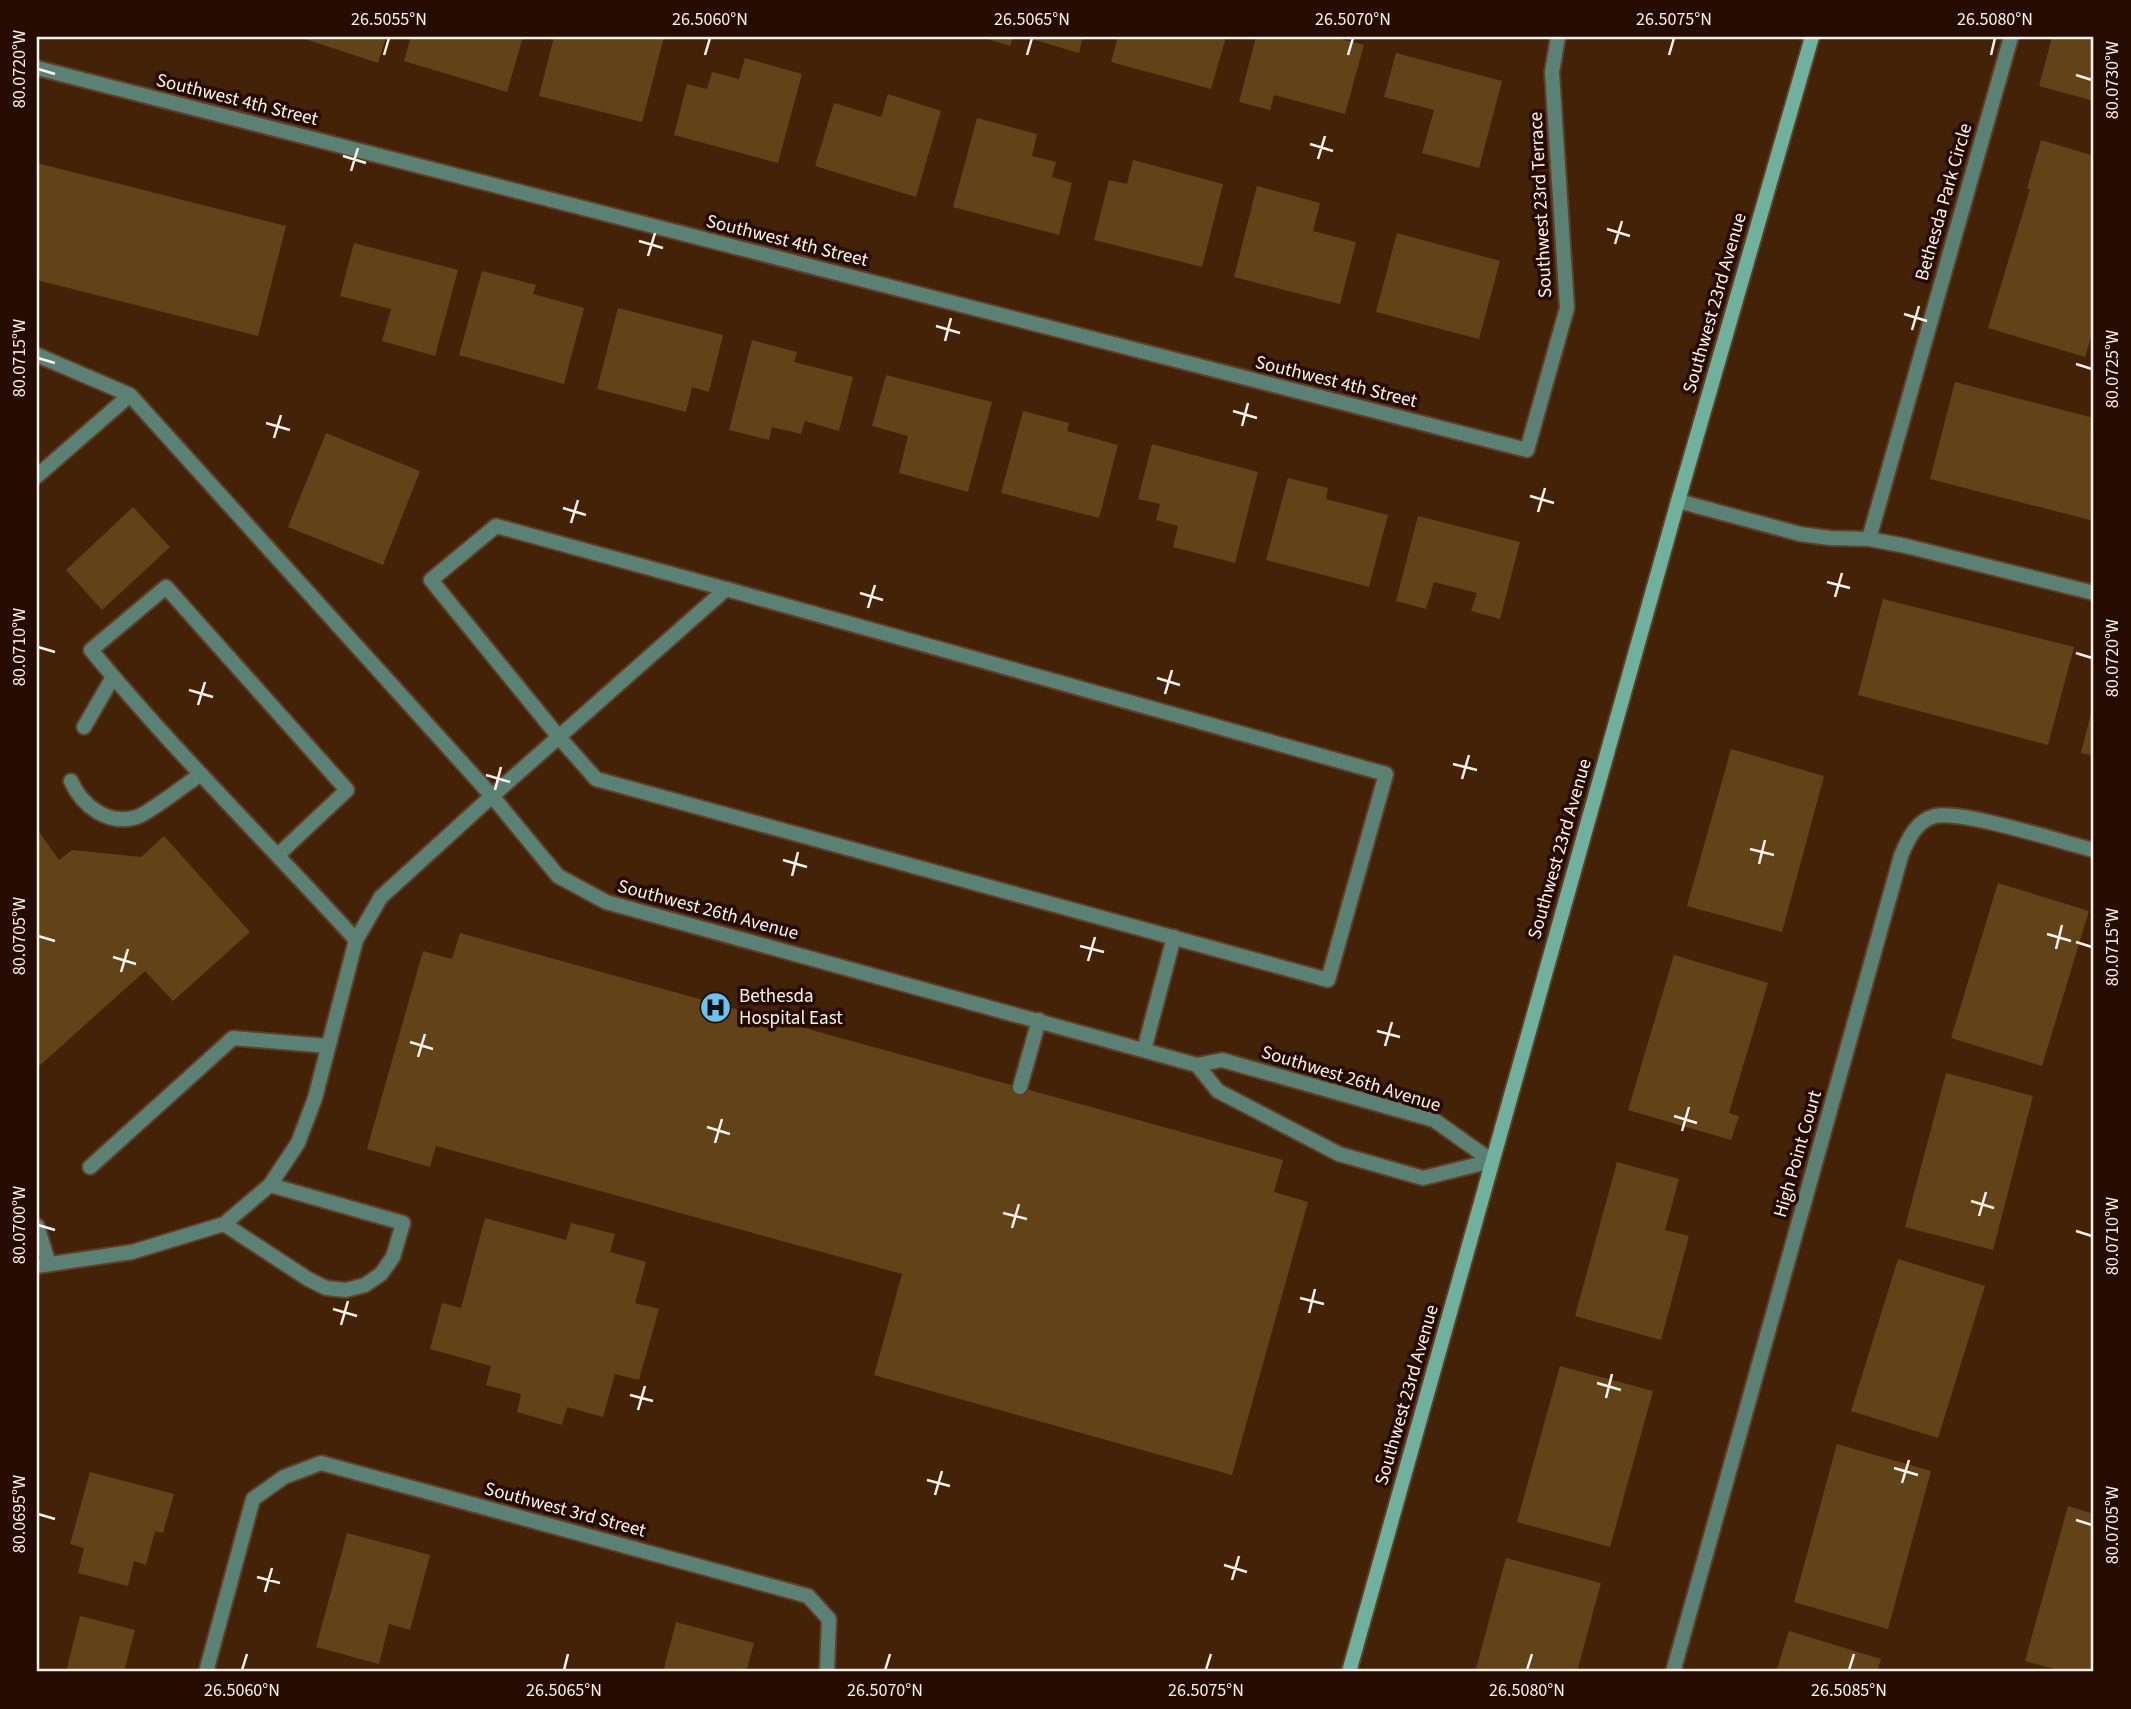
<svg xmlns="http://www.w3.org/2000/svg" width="2131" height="1709" font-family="'Source Sans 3',sans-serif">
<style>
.building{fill:#624317}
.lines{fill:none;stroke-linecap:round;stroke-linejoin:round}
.lane-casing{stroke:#5e3f28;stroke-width:18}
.street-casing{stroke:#5e3f28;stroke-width:18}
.secondary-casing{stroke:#5e3f28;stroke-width:18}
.lane{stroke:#5a8174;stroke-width:14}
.street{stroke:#5a8174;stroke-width:14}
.secondary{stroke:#70b19d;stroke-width:14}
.ticks{fill:none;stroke:#fbf3ee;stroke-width:2.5}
.labels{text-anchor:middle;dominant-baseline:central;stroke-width:7;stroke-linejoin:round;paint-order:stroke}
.street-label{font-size:19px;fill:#fbf3ee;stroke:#260c00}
.poi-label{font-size:19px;fill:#fbf3ee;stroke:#260c00;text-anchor:start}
.neatline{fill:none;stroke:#fbf3ee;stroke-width:2.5}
.ticks-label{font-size:18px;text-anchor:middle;fill:#fbf3ee}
</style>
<rect width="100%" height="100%" fill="#442208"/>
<path class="building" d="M299,37H386L378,63Z
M411,37H523L507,92L404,61Z
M554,37H664L642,122L539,96Z
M981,37H1013L1010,46Z
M1025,37H1083L1079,53Z
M1118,37H1226L1211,89L1111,62Z
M1256,37H1332L1364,45L1345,114L1274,95L1270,110L1239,102Z
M2052,37H2094V101L2039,86Z
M1396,53L1502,81L1479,168L1422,153L1434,110L1384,97Z
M745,58L802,74L778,163L674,135L687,84L707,89L712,72L739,79Z
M888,94L941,111L916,197L815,166L834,103L881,117Z
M977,118L1037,134L1032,156L1056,162L1052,177L1072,183L1059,235L953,207Z
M2041,140L2094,156V328L2085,357L1988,328L2030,189H2027Z
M1133,160L1223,184L1202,267L1094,240L1109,180L1127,184Z
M37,163L286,226L258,336L37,280Z
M1257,186L1320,203L1313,231L1356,242L1340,304L1234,277Z
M1397,233L1500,261L1479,339L1376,312Z
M354,243L458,270L435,356L382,341L391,309L340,296Z
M482,271L536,285L533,294L584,308L564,384L459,355Z
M618,308L723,335L709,392L692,387L686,412L597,389Z
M752,340L797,352L794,362L853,377L839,431L805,421L801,434L772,427L769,440L729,430Z
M886,375L992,402L968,492L899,473L908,436L872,426Z
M1955,382L2094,418V521L1930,479Z
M1023,411L1069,423L1067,431L1118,445L1099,518L1001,493Z
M326,433L420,471L383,565L288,527Z
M1152,444L1258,472L1235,563L1173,547L1178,526L1156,520L1160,504L1138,499Z
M1288,478L1328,488L1326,499L1388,515L1369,587L1266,560Z
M133,507L170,547L102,610L66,570Z
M1418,516L1520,542L1500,619L1471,611L1477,593L1434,582L1426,609L1396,601Z
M1883,599L2074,647L2048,745L1858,695Z
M2093,705H2094V756L2081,753Z
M1731,749L1824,776L1782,932L1687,906Z
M37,829L59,860L72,850L141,857L164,836L250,932L173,1001L145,971L37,1068Z
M1998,883L2089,911L2042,1066L1951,1038Z
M460,933L1283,1160L1274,1192L1308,1202L1232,1475L874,1375L902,1274L436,1146L430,1167L367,1149L423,951L452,959Z
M1674,955L1768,983L1729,1113L1739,1116L1731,1140L1628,1110Z
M1946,1073L2033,1096L1993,1250L1905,1227Z
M1617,1162L1679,1179L1665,1230L1689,1236L1661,1340L1575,1316Z
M485,1218L566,1240L571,1223L615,1234L610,1252L646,1262L635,1303L659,1309L639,1380L615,1374L603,1417L567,1407L562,1425L517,1412L521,1394L486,1385L491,1366L430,1349L442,1303L461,1308Z
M1898,1259L1985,1286L1938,1438L1851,1411Z
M1560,1366L1653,1391L1610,1547L1517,1522Z
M1837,1444L1931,1471L1888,1629L1794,1602Z
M90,1472L174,1494L163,1533L155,1531L146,1565L134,1561L128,1586L78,1573L84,1548L70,1544Z
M2068,1506L2094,1514V1672H2066L2025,1661Z
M347,1533L430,1555L410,1630L389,1624L379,1664L316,1647Z
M1506,1558L1601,1583L1577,1672H1475Z
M80,1616L135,1630L124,1672H66Z
M676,1622L754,1643L746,1672H663Z
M1789,1631L1881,1659L1877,1672H1776Z"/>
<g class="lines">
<defs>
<path id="lane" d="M37,355L130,395L492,796L726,589L1386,774L1328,980L596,779L558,736L431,580L496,526L726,589
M37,476L130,395
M84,727L113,677
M71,781C82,806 108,826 137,817C151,812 186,784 201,774
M279,854L347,790L166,587L91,650C174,751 268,843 356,940
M1144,1050L1174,937
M1020,1087L1039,1020
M90,1167L233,1038L328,1046
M224,1224L308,1279L326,1288L346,1290L365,1285L381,1274L393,1257L403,1223L270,1185
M37,1226L49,1264"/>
<path id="street" d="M37,68L1527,450L1567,308L1552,72L1558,37
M1678,501L1800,534L1830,538L1869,539L1906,546L2094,593
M1869,539L2011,37
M1197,1065L1218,1091L1339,1154L1423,1178L1492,1161
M37,1266L132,1252L224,1224L270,1185L298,1143L315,1098L356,940L381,897L492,796L558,876L606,902L1197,1065L1222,1060L1434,1120L1492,1161
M206,1672L253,1499L284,1477L321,1463L808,1596L829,1619L827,1672
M1673,1672L1901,856C1908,839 1916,821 1935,816C1963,810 2061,842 2094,850"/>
<path id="secondary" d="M1349,1672L1678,501L1812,37"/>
</defs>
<use href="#lane" class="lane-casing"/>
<use href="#street" class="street-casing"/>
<use href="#secondary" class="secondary-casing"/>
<use href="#lane" class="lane"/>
<use href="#street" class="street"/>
<use href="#secondary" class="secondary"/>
</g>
<path class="ticks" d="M384,55L389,38M705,55L710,38M1027,55L1032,38M1348,55L1353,38M1669,55L1674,38M1991,55L1995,38M38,69L55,74M2076,75L2092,80M1310,144L1333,151M343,156L366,163M1318,159L1325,136M351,171L358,148M1607,229L1630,236M639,241L663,248M1615,244L1622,221M648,256L655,233M1904,314L1927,321M936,326L960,333M1912,330L1919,306M945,341L951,318M38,358L55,363M2076,364L2092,369M1233,411L1257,418M266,423L290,430M1242,426L1248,403M274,438L281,415M1530,496L1554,503M563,508L586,515M1538,512L1545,488M571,523L578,500M1827,582L1850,588M860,593L883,600M1835,597L1842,573M868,608L875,585M38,647L55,652M2076,653L2092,658M1157,678L1180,685M189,690L213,697M1165,694L1172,670M198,705L205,682M1453,764L1477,770M486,775L510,782M1462,779L1469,755M495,790L501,767M1750,849L1774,855M783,860L807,867M1759,864L1765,840M792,876L798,852M2047,934L2071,941M38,936L55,941M2076,942L2092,947M1080,946L1104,952M2056,949L2062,925M113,957L136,964M1088,961L1095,937M121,972L128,949M1377,1031L1400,1037M410,1042L433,1049M1385,1046L1392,1022M418,1057L425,1034M1674,1116L1697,1123M707,1127L730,1134M1682,1131L1689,1107M715,1143L722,1119M1971,1201L1994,1208M1003,1213L1027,1219M1979,1216L1986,1192M38,1225L55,1230M1012,1228L1019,1204M2076,1231L2092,1236M1300,1298L1324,1304M333,1309L357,1316M1309,1313L1315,1289M341,1325L348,1301M1597,1383L1621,1390M630,1395L653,1401M1606,1398L1612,1374M638,1410L645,1386M1894,1468L1918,1475M927,1480L950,1486M1902,1483L1909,1460M935,1495L942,1471M38,1514L55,1519M2076,1520L2092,1525M1224,1565L1247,1572M257,1577L280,1583M1232,1580L1239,1556M265,1592L272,1568M242,1670L247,1654M564,1670L568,1654M885,1670L890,1654M1206,1670L1211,1654M1527,1670L1532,1654M1849,1670L1854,1654"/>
<defs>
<symbol id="hospital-disc" viewBox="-11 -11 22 22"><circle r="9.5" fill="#6ac3f1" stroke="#260c00"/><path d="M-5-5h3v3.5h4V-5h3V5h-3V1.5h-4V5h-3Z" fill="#111"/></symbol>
</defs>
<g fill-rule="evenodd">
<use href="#hospital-disc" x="698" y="990" width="35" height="35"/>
</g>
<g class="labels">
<g class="street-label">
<text transform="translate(237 100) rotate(14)">Southwest 4th Street</text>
<text transform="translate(1944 202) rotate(-74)">Bethesda Park Circle</text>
<text transform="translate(1541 205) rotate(-93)">Southwest 23rd Terrace</text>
<text transform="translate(787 241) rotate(14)">Southwest 4th Street</text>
<text transform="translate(1715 303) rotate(-74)">Southwest 23rd Avenue</text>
<text transform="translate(1336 382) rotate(14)">Southwest 4th Street</text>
<text transform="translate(1560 849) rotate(-74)">Southwest 23rd Avenue</text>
<text transform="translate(708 910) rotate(15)">Southwest 26th Avenue</text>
<text transform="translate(1351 1079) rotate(17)">Southwest 26th Avenue</text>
<text transform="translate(1798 1154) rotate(-74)">High Point Court</text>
<text transform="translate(1407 1395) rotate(-74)">Southwest 23rd Avenue</text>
<text transform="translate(565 1510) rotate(15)">Southwest 3rd Street</text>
</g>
<g class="poi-label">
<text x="739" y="996">Bethesda<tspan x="739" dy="22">Hospital East</tspan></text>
</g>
</g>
<rect width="2131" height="1709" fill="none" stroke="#260c00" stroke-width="77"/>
<rect x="38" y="38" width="2054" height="1632" class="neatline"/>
<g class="ticks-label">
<text x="389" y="25">26.5055°N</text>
<text x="710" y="25">26.5060°N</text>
<text x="1032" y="25">26.5065°N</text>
<text x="1353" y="25">26.5070°N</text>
<text x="1674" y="25">26.5075°N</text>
<text x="1995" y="25">26.5080°N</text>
<text transform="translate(19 69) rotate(-90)" y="6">80.0720°W</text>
<text transform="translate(2112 80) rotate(-90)" y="6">80.0730°W</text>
<text transform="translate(19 358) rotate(-90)" y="6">80.0715°W</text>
<text transform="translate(2112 369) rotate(-90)" y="6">80.0725°W</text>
<text transform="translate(19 647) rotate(-90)" y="6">80.0710°W</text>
<text transform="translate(2112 658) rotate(-90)" y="6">80.0720°W</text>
<text transform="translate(19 936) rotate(-90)" y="6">80.0705°W</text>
<text transform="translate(2112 947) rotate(-90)" y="6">80.0715°W</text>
<text transform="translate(19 1225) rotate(-90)" y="6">80.0700°W</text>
<text transform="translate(2112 1236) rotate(-90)" y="6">80.0710°W</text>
<text transform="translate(19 1514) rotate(-90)" y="6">80.0695°W</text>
<text transform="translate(2112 1525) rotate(-90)" y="6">80.0705°W</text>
<text x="242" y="1696">26.5060°N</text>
<text x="564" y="1696">26.5065°N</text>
<text x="885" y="1696">26.5070°N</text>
<text x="1206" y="1696">26.5075°N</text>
<text x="1527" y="1696">26.5080°N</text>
<text x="1849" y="1696">26.5085°N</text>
</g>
</svg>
